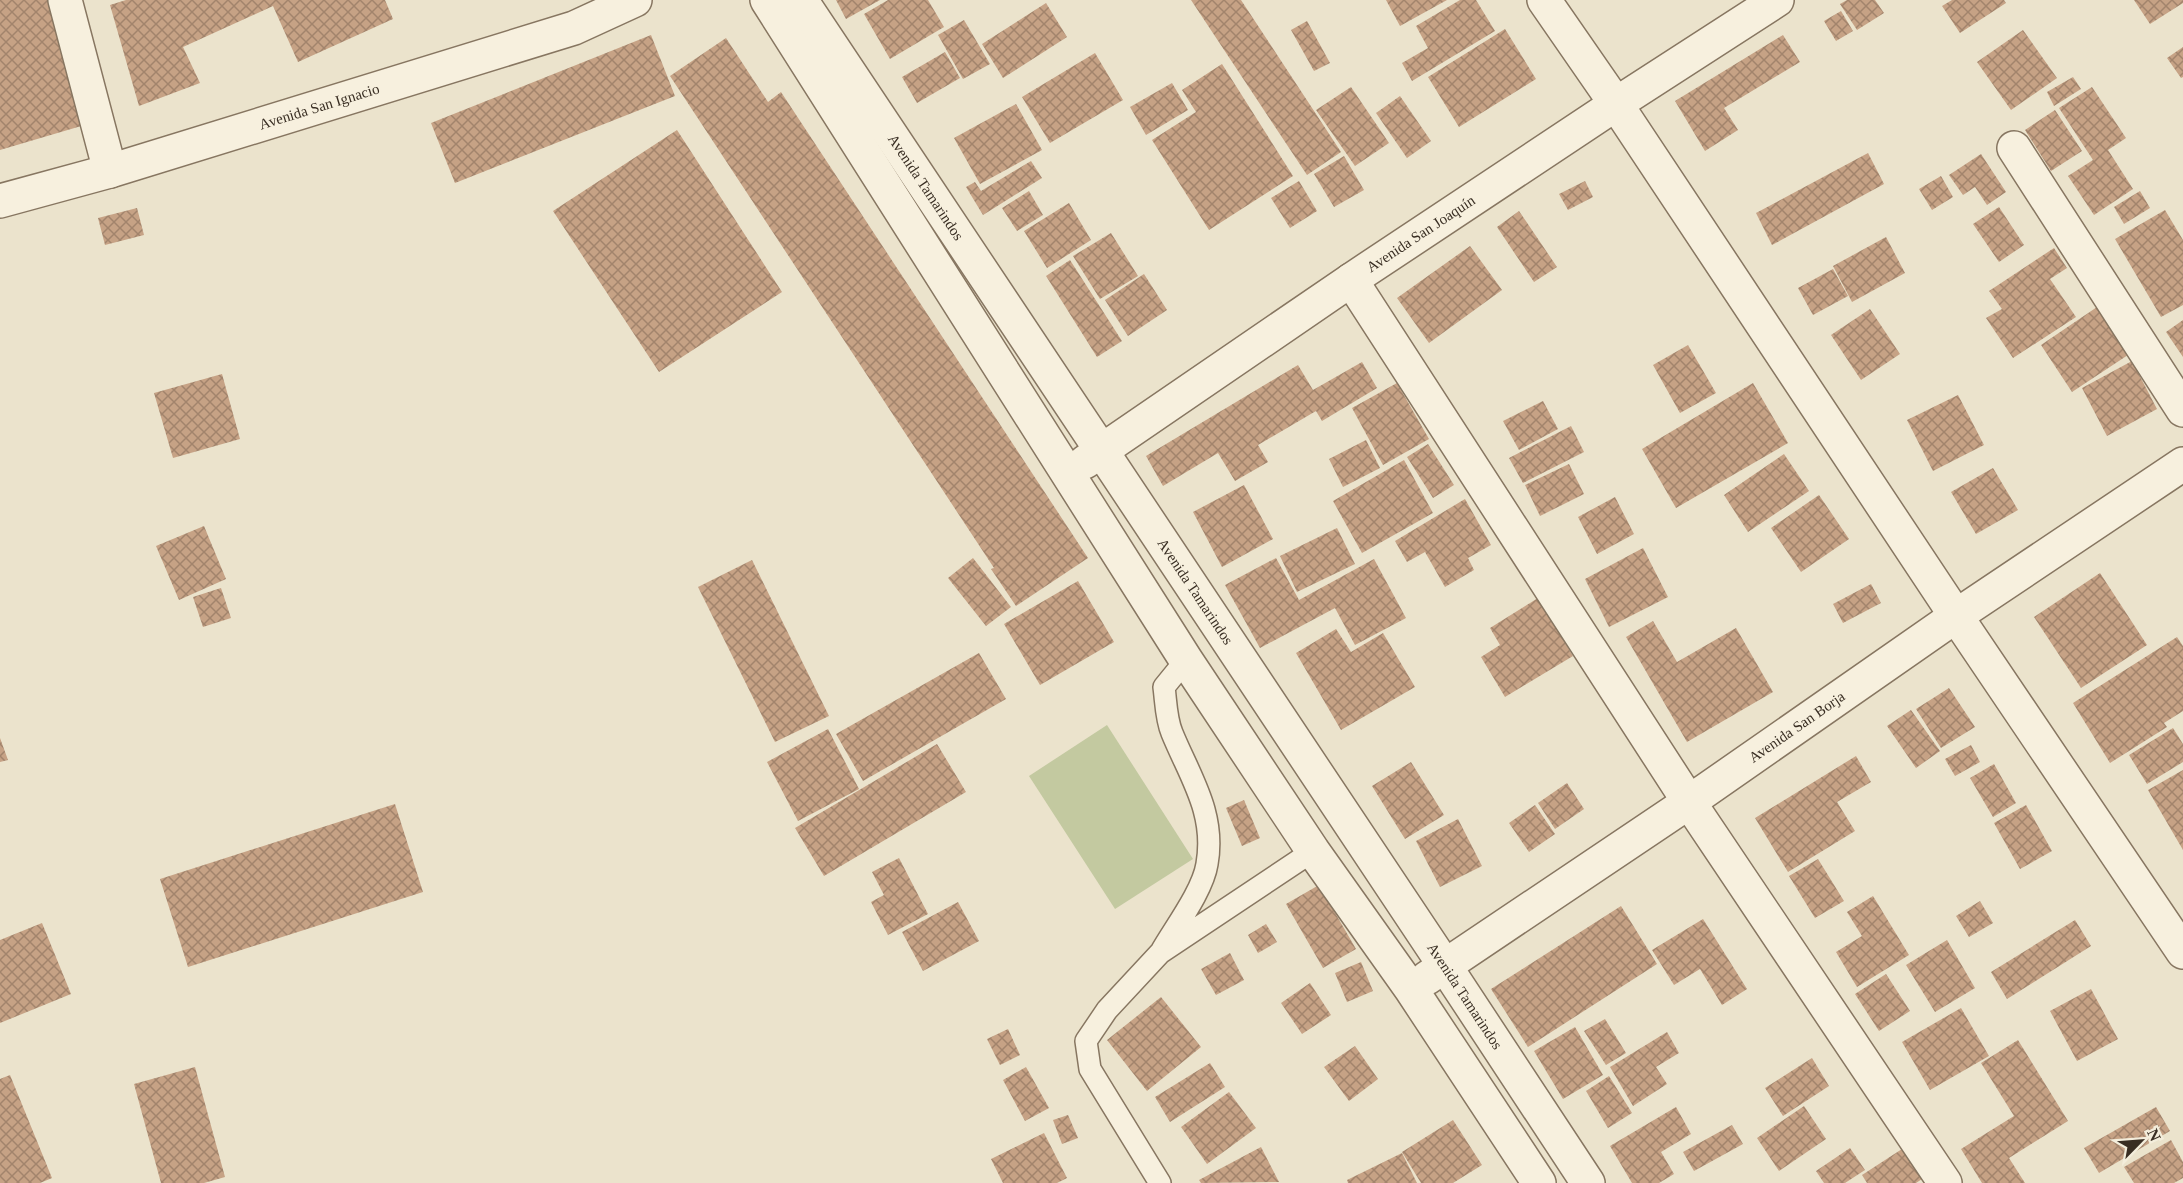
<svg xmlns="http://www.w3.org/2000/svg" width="2183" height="1183" font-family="Georgia,serif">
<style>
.grass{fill:#c3c9a0}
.building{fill:url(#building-cross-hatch)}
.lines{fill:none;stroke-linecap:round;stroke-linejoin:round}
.lane-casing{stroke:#877661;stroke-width:24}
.street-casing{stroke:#877661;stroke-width:36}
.lane{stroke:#f7f0de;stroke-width:21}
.street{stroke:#f7f0de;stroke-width:33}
.labels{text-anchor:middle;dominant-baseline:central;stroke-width:4.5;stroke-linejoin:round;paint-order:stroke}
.street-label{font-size:15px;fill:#392e23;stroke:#f3eddb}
</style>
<defs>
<pattern id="building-cross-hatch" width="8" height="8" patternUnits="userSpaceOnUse" patternTransform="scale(1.5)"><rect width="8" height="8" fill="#c6a285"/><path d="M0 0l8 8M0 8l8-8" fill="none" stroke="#a2846c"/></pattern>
</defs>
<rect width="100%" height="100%" fill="#ebe3cc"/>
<path class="grass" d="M1107,725L1193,859L1115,909L1029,776Z"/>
<path class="building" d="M0,0H51L88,124L0,150Z
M126,0H385L393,19L298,62L273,6L183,47L200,83L139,106L110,5Z
M836,0H880L846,19Z
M888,0H928L944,27L890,59L864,14Z
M1191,0H1241L1341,152L1307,175Z
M1386,0H1447L1400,26Z
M1460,0H1476L1495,31L1412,81L1402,63L1428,48L1416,26Z
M1847,0H1875L1884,13L1857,30L1840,4Z
M1952,0H2004L2006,3L1960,33L1942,6Z
M2134,0H2183V3L2150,24Z
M1046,3L1067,37L1003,78L982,44Z
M1841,11L1853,31L1836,41L1824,21Z
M964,20L990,64L963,79L938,35Z
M1307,21L1330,63L1314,71L1291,30Z
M1505,29L1536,79L1459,127L1428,77Z
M2023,30L2057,78L2011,110L1977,62Z
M651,35L675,96L455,183L431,123Z
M1783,35L1800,62L1724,108L1738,130L1705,151L1675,101Z
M726,38L768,102L781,92L1088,558L1016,606L991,569L994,568L670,76Z
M2183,47V77L2181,78L2167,58Z
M945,52L960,78L917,103L902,77Z
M1095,53L1123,100L1050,143L1022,97Z
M1222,64L1293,176L1209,230L1152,140L1196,112L1182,90Z
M2073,77L2081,89L2054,106L2047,92Z
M1172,83L1188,110L1146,135L1130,107Z
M1351,87L1389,143L1355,166L1316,110Z
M2092,87L2126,138L2108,150L2133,189L2094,215L2068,176L2093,160L2059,108Z
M1400,96L1431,141L1407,158L1376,113Z
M1016,104L1042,150L980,184L954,138Z
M2055,110L2082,151L2051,171L2025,130Z
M677,130L782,292L659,372L553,211Z
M1868,153L1884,184L1772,245L1756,213Z
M1981,154L2006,192L1987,205L1975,187L1963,195L1949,175Z
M1344,156L1364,190L1334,207L1314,174Z
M1031,161L1042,178L983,215L966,187L975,182L981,191Z
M1941,176L1953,197L1932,210L1919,189Z
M1299,181L1317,211L1290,228L1271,198Z
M1585,181L1593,197L1568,210L1559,194Z
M1029,191L1043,215L1017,231L1002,208Z
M2140,191L2150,208L2124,224L2114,207Z
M1069,203L1091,240L1047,268L1024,231Z
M1999,207L2024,245L1999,262L1973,224Z
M137,208L144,235L105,245L98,218Z
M2165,210L2183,240V305L2161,317L2115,239Z
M1519,211L1557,267L1534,282L1497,227Z
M1111,233L1138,276L1100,299L1073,256Z
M1886,237L1905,273L1852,302L1833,266Z
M1470,246L1502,290L1429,343L1397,298Z
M2054,248L2067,268L2050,279L2076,317L2013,358L1986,318L2002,309L1989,291Z
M1070,260L1122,341L1097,357L1046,276Z
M1833,269L1848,296L1813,315L1798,288Z
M1144,274L1167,310L1128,336L1105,300Z
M2100,305L2131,353L2072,392L2041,345Z
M1870,309L1900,354L1861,380L1831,335Z
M2183,320V357L2166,332Z
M1688,345L1716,393L1680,413L1653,365Z
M2132,361L2157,409L2107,436L2082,388Z
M1362,362L1377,388L1322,421L1316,411L1258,445L1268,462L1235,481L1218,453L1163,486L1146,456L1298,365L1313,390Z
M222,374L240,439L173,458L154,393Z
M1397,383L1429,439L1383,465L1352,408Z
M1753,383L1788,443L1676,508L1642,449Z
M1958,395L1984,445L1933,471L1907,420Z
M1543,401L1558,429L1519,450L1503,421Z
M1571,426L1584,452L1523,483L1509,458Z
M1366,440L1380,468L1343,487L1329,459Z
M1428,444L1454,485L1433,498L1407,457Z
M1784,454L1809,491L1748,532L1724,495Z
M1404,460L1433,513L1362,553L1333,501Z
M1569,464L1584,494L1540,516L1525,485Z
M1993,468L2018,510L1976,534L1951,492Z
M1244,485L1273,539L1222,567L1193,512Z
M1819,495L1849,539L1801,572L1771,528Z
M1615,497L1634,534L1597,554L1578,517Z
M1465,499L1491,545L1468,558L1474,570L1445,587L1425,552L1407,562L1395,541Z
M204,526L226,579L179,600L156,546Z
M1337,528L1355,564L1297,592L1280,556Z
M1643,548L1668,597L1609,627L1585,579Z
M973,558L1011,607L986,626L948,578Z
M1276,558L1299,600L1374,559L1406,618L1355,645L1335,608L1260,648L1225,585Z
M752,560L829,716L775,742L698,587Z
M2100,573L2147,645L2081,688L2034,617Z
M1078,581L1114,642L1040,685L1004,624Z
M1871,584L1881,603L1843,623L1833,604Z
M221,588L231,618L203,627L193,597Z
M1538,598L1573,656L1505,697L1481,657L1500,645L1490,628Z
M1653,621L1677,662L1736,628L1773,692L1687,742L1626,637Z
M1336,629L1351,652L1383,633L1415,687L1341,730L1296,653Z
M2177,637L2183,646V711L2164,723L2167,727L2110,763L2073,703Z
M979,653L1006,699L863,781L836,734Z
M1949,688L1975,727L1941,748L1916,709Z
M1911,710L1940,751L1916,768L1887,726Z
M2173,728L2183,744V762L2147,784L2129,755Z
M828,729L859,789L798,821L767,762Z
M0,738L8,760L0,762Z
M937,744L966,792L824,876L795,828Z
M1971,745L1980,762L1955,776L1945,759Z
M1856,756L1871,782L1837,802L1855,831L1788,872L1755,818Z
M1411,762L1444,815L1405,839L1372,786Z
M1994,764L2016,803L1993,817L1970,778Z
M2183,770V850L2148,790Z
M1567,783L1584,809L1555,829L1538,803Z
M1244,800L1260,838L1242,846L1226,808Z
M395,804L423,892L188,967L160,879Z
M1535,805L1555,834L1529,852L1509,823Z
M2026,805L2052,851L2020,869L1994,823Z
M1458,819L1482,866L1440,887L1416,841Z
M899,858L928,914L888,935L871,902L884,895L872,872Z
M1818,859L1844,901L1815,918L1789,876Z
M1319,885L1356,949L1323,968L1286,904Z
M1873,896L1909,955L1857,987L1836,952L1862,936L1847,912Z
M1980,901L1993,923L1969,937L1956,916Z
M958,902L979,941L923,971L902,932Z
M1621,906L1657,964L1528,1047L1491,989Z
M1703,919L1747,989L1722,1005L1700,969L1674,985L1652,950Z
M2075,920L2091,946L2007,999L1991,972Z
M42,923L71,994L0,1023V940Z
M1266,924L1277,942L1258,953L1248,935Z
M1947,940L1975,988L1935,1012L1906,965Z
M1230,953L1244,980L1216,995L1201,969Z
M1361,962L1373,991L1347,1002L1335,973Z
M1886,974L1910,1011L1879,1031L1855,994Z
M1310,983L1331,1015L1302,1034L1281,1003Z
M2091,989L2118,1039L2077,1061L2050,1011Z
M1161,997L1201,1047L1147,1091L1107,1040Z
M1961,1008L1989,1056L1930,1090L1902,1042Z
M1605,1019L1626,1053L1606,1065L1584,1031Z
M1575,1027L1603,1075L1563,1099L1534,1051Z
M1008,1029L1020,1055L1000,1065L987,1039Z
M1667,1032L1679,1053L1656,1067L1667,1084L1633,1106L1610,1067Z
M2018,1040L2068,1121L2009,1158L2025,1183H1982L1961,1149L2014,1116L1981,1063Z
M1355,1046L1378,1079L1349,1101L1324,1067Z
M1812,1058L1829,1086L1783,1116L1765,1088Z
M1210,1063L1225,1087L1170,1122L1155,1097Z
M195,1067L225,1177L204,1183H161L134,1084Z
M1026,1067L1049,1108L1025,1121L1003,1080Z
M10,1075L52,1178L40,1183H0V1079Z
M1609,1076L1632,1113L1608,1128L1586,1091Z
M1229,1092L1256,1128L1207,1164L1181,1127Z
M1804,1106L1826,1139L1779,1171L1757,1138Z
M1676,1107L1691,1134L1661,1152L1674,1174L1659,1183H1632L1610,1146Z
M2156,1107L2170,1131L2099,1173L2084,1148Z
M1068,1115L1078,1138L1062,1144L1053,1120Z
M1453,1120L1482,1165L1453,1183H1421L1402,1152Z
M1732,1125L1743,1144L1694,1171L1683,1152Z
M1044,1133L1067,1178L1057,1183H1003L991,1159Z
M2171,1140L2183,1162V1178L2174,1183H2134L2124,1167Z
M1261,1147L1279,1182L1201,1183L1199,1180Z
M1850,1148L1865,1170L1845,1183H1824L1816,1171Z
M1902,1149L1922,1179L1916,1183H1867L1862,1175Z
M1402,1153L1417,1183H1348L1347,1180Z"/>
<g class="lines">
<defs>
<path id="lane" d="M1162,950C1176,926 1203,890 1207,864C1216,813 1190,777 1172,733C1166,719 1166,702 1164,687L1186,660
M1160,1183L1090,1069L1086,1041L1107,1010L1160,953L1313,851"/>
<g id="street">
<path d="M65,0L110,171"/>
<path d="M767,0L1186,660L1313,851L1411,989L1539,1183"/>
<path id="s1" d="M801,0L1445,966L1588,1183"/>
<path d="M1544,0L1616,104L1956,616L2183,952"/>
<path d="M2014,148L2183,410"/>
<path id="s2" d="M0,201L110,171L574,28L635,0"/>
<path d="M1351,280L1689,802L1945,1183"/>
<path id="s3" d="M1085,462L1351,280L1616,104L1777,0"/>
<path id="s4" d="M1427,978L1689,802L1956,616L2183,464"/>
</g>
</defs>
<use href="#lane" class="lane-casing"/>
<use href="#street" class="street-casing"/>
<use href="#lane" class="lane"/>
<use href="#street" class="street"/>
</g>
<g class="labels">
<g class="street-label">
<text stroke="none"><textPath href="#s2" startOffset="333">Avenida San Ignacio</textPath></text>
<text stroke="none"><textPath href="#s1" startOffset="225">Avenida Tamarindos</textPath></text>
<text stroke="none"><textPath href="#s3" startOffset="406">Avenida San Joaquín</textPath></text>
<text stroke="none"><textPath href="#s1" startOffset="711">Avenida Tamarindos</textPath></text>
<text stroke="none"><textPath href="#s4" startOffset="447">Avenida San Borja</textPath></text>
<text stroke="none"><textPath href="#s1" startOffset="1197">Avenida Tamarindos</textPath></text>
</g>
</g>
<g transform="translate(2141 1141) rotate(65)" stroke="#f3eddb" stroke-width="4.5" paint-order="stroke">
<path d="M0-4.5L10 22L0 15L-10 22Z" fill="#392e23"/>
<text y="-9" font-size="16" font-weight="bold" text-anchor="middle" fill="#392e23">N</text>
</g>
</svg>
